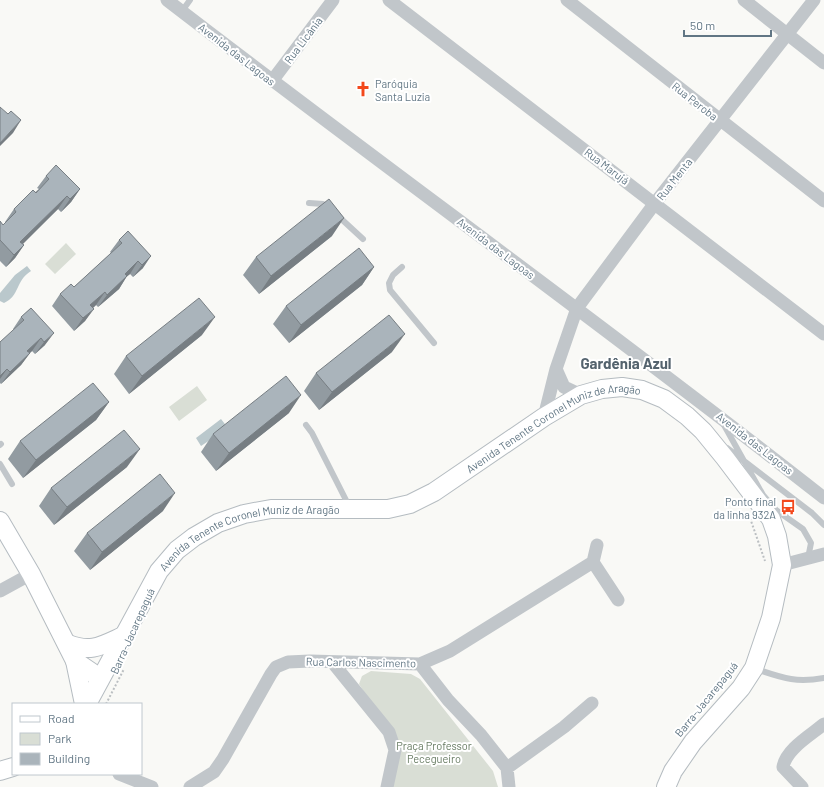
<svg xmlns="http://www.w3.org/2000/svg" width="824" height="787" font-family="Barlow,sans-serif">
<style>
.green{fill:#d9ded5}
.water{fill:#bac8cc}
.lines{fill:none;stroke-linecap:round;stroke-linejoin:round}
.secondary-casing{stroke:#b5bcc1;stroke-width:20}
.path{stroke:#bbbfc2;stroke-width:2;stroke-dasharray:2 2;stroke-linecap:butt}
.lane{stroke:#c1c6ca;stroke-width:6}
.street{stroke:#c1c6ca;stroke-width:13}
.secondary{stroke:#fff;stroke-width:18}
.wall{fill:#929ba1}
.shaded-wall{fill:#777e83}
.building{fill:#aab4bb;stroke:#777e83}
.labels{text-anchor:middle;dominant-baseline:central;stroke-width:4;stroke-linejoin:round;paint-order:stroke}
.street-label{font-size:11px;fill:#617684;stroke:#fff}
.poi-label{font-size:11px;fill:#617684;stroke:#fff;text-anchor:start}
.park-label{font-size:11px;fill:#667a61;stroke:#fff}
.district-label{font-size:15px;font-weight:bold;fill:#54636e;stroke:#fff}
</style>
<rect width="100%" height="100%" fill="#f9f9f6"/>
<path class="green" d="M66,243L76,254L55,274L45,264Z
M197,386L207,400L179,421L169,407Z
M371,671L411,674L420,679L493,771L498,787H391L399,747L359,684L362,676Z"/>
<path class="water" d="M27,266L31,271C15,281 20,296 4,303L0,301V293L15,275Z
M221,419L228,428L201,446L196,438Z"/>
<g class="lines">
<defs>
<g id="secondary">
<path d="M0,521L31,574L75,661L100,678"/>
<path d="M68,644C91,653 101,646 123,636"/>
<path d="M75,661L84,704"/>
<path id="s1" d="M87,704L159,571L177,550L194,537L218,523L244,514L271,509H388L410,504L434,492L544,417L581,395L602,389L622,387L642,390L664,399L687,416L703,431L725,458L771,519L777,536L782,565L771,618L754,668L741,688L693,742L673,771L666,787"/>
<path d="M0,771L13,767"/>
</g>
</defs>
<use href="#secondary" class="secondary-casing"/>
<path class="path" d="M750,518L765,561
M106,704L124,669"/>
<path class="lane" d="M182,11L190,0
M309,203L323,204L329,208
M337,215L363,239
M402,267L393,275L389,283L390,290L434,343
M306,425L312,433L349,506
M724,425L763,495L776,510L803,529L811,543L808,558
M0,445L1,444
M727,448L812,513L824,525
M0,464L12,484
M756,669C783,678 795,683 824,678"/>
<path class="street" d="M167,0C385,168 608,328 824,498
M389,0L824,334
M567,0L824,201
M744,0L824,63
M272,81L333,0
M556,369L564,387L581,395
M544,417L556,369L577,308L655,203L814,0
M597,545L593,562L618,600
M782,565L824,554
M0,591L31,574
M333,663L389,732L395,750L387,787
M420,664L448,700L481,735L507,768L509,787
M507,768L564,727L592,703
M119,774L152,787
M190,787L214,772L223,759L271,674L276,667L288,662L310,661L420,664L450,651L593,562
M802,787L783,767C786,749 811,735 824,724"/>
<use href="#secondary" class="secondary"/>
</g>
<path class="wall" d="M46,176L80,189L71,202L61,212L58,209L22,244L24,245L15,258L6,267L0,261V221L3,225L6,222H5L14,209L39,189L37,188Z
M128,231L143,268L133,277L130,274L127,276L119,289L98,307L96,305L93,308L85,321L74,331L52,306L60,294L74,287L111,253L110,252L119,240Z
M332,236L259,294L243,275L256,257Z
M374,267L362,285L289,343L273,324L286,306Z
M31,308L45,345L35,354L32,351L30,353L21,365L1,384L0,383V342L14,330L13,329L21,317Z
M202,335L129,394L114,374L126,356Z
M392,352L319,410L304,391L316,373Z
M109,402L96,420L23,478L8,459L20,441Z
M289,413L216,471L201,452L213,434Z
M127,467L54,525L39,506L51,488Z
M163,511L90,570L74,551L87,533Z"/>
<path class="shaded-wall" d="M21,120L13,133L0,146V143Z
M80,189L71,202L61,212L70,199Z
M67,196L58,209L12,255L20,242Z
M344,218L332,236L259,294L271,276Z
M24,245L15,258L6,267L14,255Z
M151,256L143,268L133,277L142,265Z
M138,261L130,274L116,286L125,274Z
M374,267L362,285L289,343L301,325Z
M127,276L119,289L98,307L107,295Z
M105,292L96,305L82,318L90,305Z
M94,309L85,321L74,331L83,318Z
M215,317L202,335L129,394L142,376Z
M54,333L45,345L35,354L44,342Z
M405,334L392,352L319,410L332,392Z
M41,338L32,351L19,363L27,351Z
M30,353L21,365L1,384L10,372Z
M7,369L0,379V376Z
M301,395L289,413L216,471L229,453Z
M109,402L96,420L23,478L36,460Z
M140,449L127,467L54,525L67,507Z
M175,493L163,511L90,570L102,552Z"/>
<path class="building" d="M0,107L8,114L11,111L21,120L0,143Z
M56,165L80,189L70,199L67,196L20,242L24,245L14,255L0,240V221L3,225L16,212L14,209L33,190L36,193L49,179L46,176Z
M329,199L344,218L271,276L256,257Z
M128,231L151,256L142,265L138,261L125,274L127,276L107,295L105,292L90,305L94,309L83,318L60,294L71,284L74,287L122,243L119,240Z
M359,248L374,267L301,325L286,306Z
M199,298L215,317L142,376L126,356Z
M31,308L54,333L44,342L41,338L27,351L30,353L10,372L7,369L0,376V342L24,320L21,317Z
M389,315L405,334L332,392L316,373Z
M286,376L301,395L229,453L213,434Z
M93,383L109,402L36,460L20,441Z
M124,430L140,449L67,507L51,488Z
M160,474L175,493L102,552L87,533Z"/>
<defs>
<symbol id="church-bare" viewBox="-9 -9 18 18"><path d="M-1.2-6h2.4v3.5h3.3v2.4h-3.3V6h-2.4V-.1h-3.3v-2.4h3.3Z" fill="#f3481c" stroke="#fff" stroke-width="2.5" paint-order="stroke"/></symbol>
<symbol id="bus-bare" viewBox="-9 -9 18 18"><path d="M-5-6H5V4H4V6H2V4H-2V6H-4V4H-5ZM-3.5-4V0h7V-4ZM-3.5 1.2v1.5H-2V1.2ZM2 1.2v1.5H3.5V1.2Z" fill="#f3481c" stroke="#fff" stroke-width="2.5" paint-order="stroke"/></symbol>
</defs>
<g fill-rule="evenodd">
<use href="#church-bare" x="352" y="78" width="22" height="22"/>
<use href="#bus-bare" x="777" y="496" width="22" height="22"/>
</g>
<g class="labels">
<g class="street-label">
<text transform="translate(303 40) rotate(-53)">Rua Licânia</text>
<text transform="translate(237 54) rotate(38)">Avenida das Lagoas</text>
<text transform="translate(695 101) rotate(38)">Rua Peroba</text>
<text transform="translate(607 166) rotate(37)">Rua Marujá</text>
<text transform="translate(674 179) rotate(-52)">Rua Menta</text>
<text transform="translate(496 248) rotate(37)">Avenida das Lagoas</text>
<text stroke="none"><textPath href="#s1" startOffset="588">Avenida Tenente Coronel Muniz de Aragão</textPath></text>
<text transform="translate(755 443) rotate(38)">Avenida das Lagoas</text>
<text stroke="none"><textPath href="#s1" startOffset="253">Avenida Tenente Coronel Muniz de Aragão</textPath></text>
<text transform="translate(132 631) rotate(-66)">Barra-Jacarepaguá</text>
<text transform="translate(361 662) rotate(1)">Rua Carlos Nascimento</text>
<text transform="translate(706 699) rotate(-51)">Barra-Jacarepaguá</text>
</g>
<g class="poi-label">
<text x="375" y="83">Paróquia<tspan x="375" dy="13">Santa Luzia</tspan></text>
<text x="776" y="501" text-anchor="end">Ponto final<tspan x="776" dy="13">da linha 932A</tspan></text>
</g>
<g class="park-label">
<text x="434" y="745">Praça Professor<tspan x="434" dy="13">Pecegueiro</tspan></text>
</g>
<g class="district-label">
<text x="626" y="363">Gardênia Azul</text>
</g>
</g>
<rect x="12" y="703" width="130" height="72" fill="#ffffff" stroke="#c0c8ce"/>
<rect x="20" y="716" width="20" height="6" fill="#ffffff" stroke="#c0c8ce"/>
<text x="48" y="723" font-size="12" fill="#617684">Road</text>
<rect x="20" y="733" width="20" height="12" fill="#d9ded5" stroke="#c0c8ce"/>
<text x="48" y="743" font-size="12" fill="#617684">Park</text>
<rect x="20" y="753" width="20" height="12" fill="#aab4bb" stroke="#c0c8ce"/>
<text x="48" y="763" font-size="12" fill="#617684">Building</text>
<path d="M684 30v6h87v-6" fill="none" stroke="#617684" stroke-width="2"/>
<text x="690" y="30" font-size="12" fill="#617684" stroke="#ffffff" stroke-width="3" paint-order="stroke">50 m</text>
</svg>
